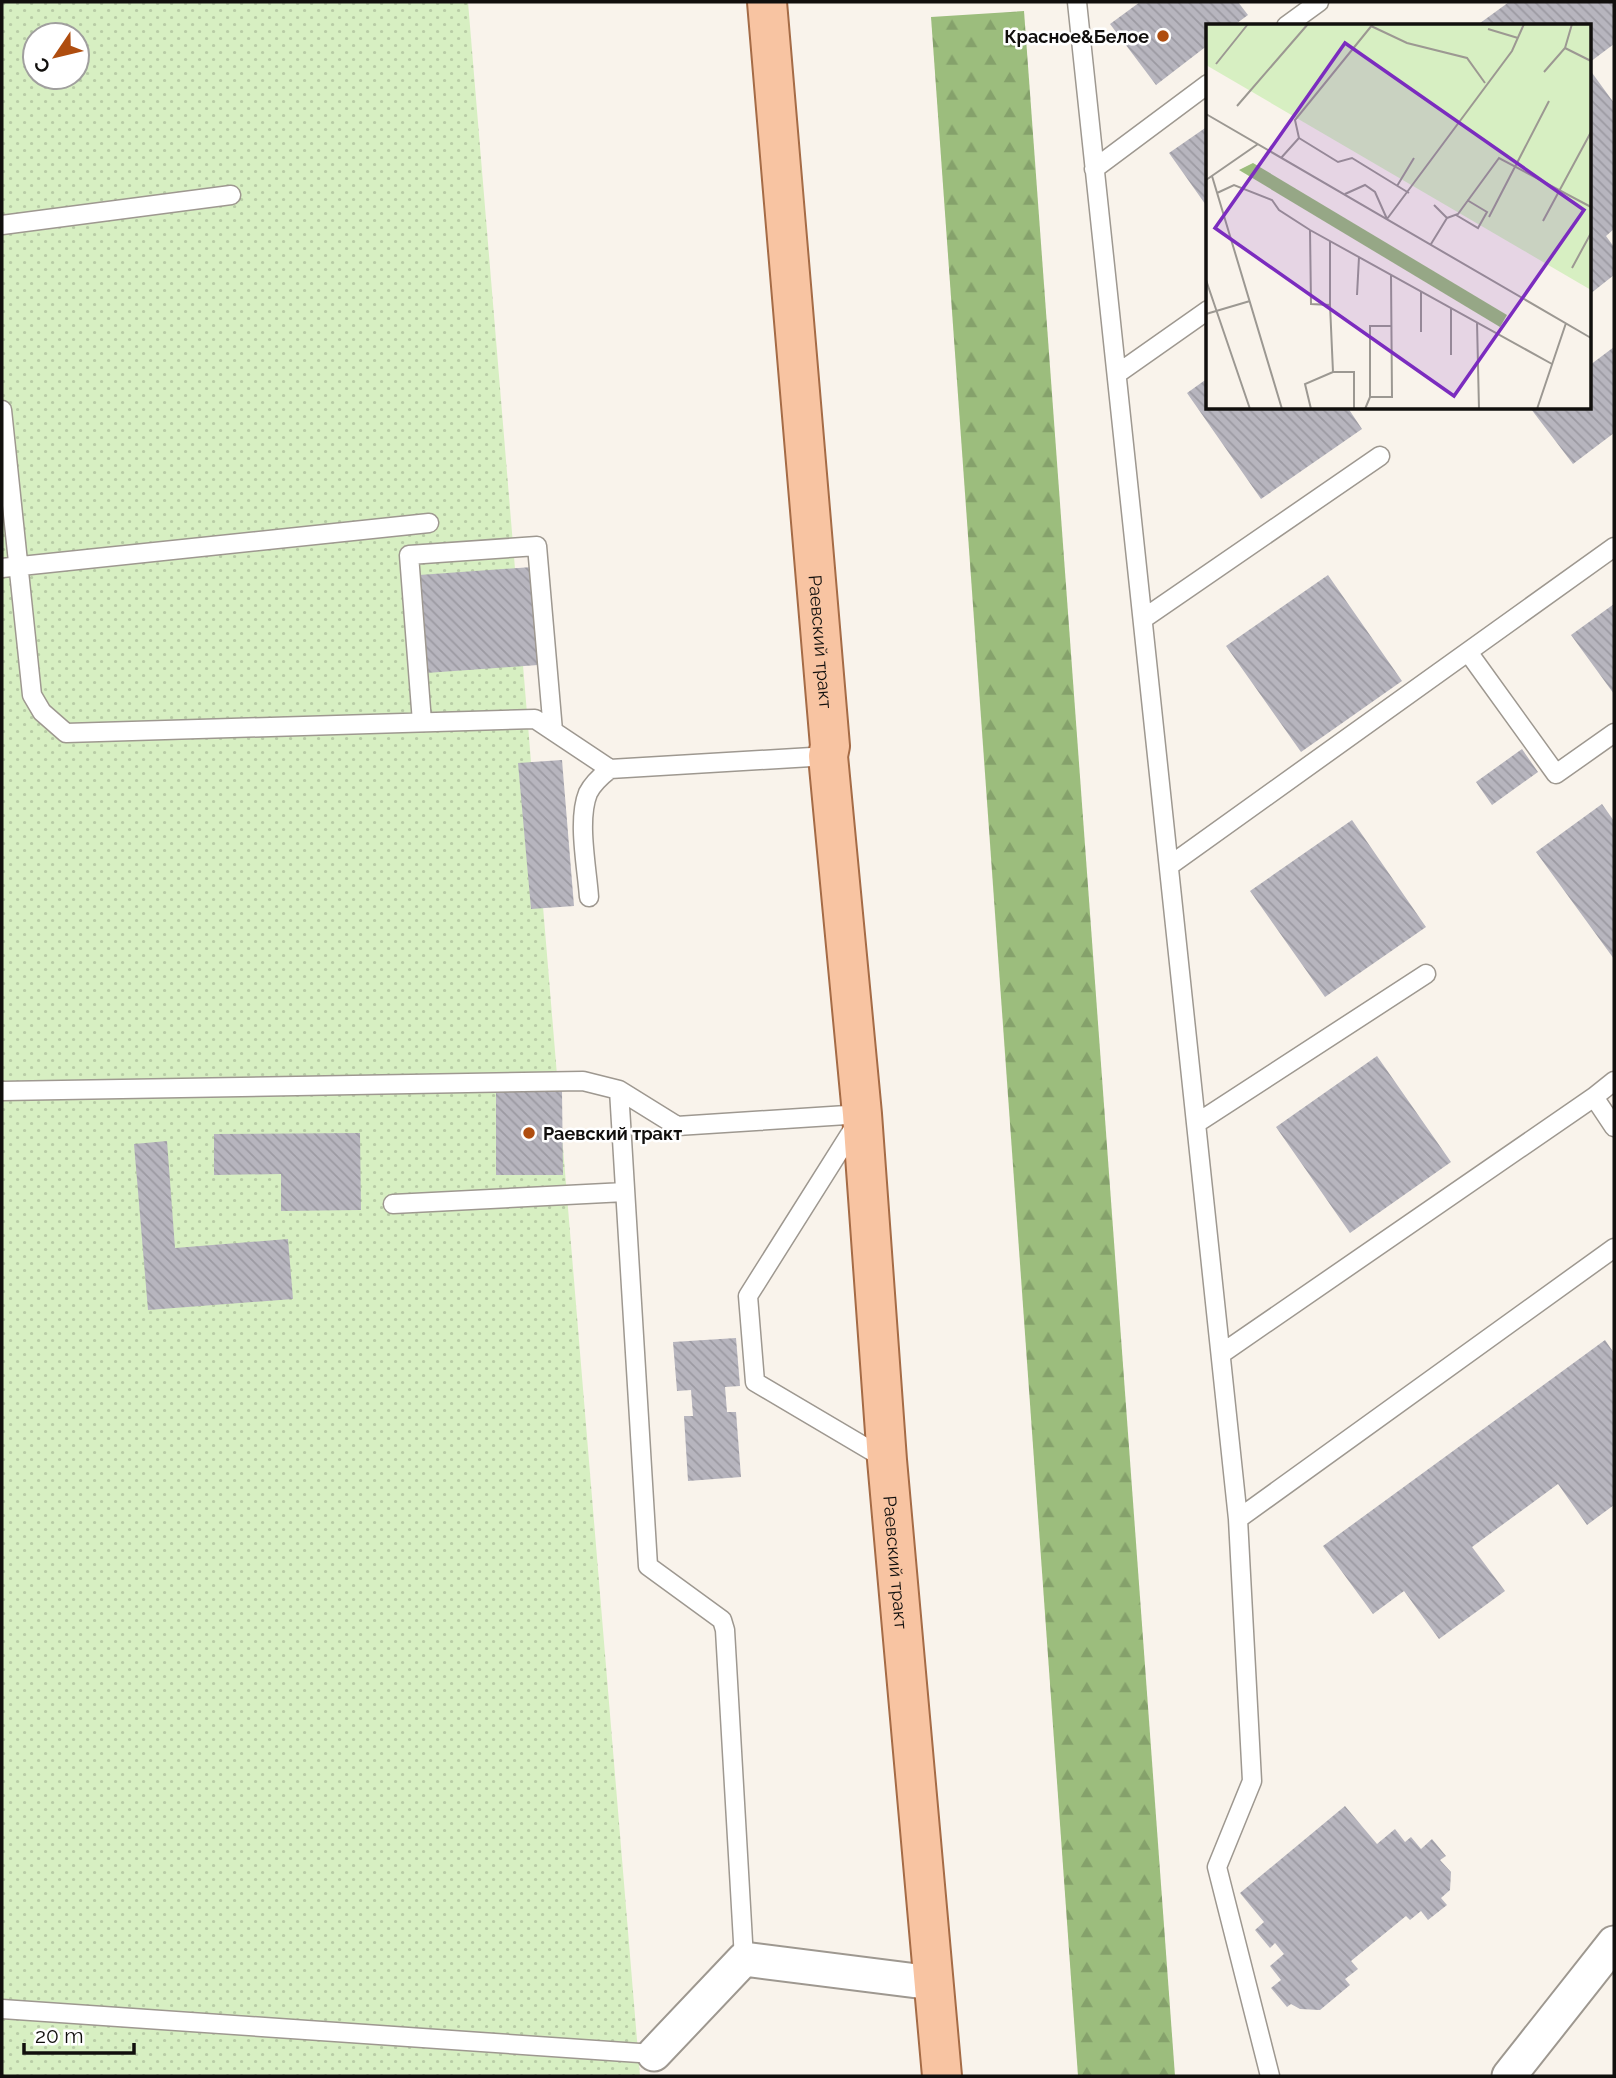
<svg xmlns="http://www.w3.org/2000/svg" width="1616" height="2078" font-family="Raleway,sans-serif">
<style>
.forest{fill:url(#forest-firs)}
.park{fill:url(#park-dots);fill-rule:evenodd}
.building{fill:url(#building-back-hatch)}
.lines{fill:none;stroke-linecap:round;stroke-linejoin:round}
.service-casing{stroke:#9e9890;stroke-width:21}
.minor-casing{stroke:#9e9890;stroke-width:37}
.primary-casing{stroke:#a56b46;stroke-width:42}
.service{stroke:#fff;stroke-width:18}
.minor{stroke:#fff;stroke-width:33}
.primary{stroke:#f8c4a2;stroke-width:38}
.poi-dot{fill:#af4d0f;stroke:#fff;stroke-width:2.5}
.labels{text-anchor:middle;dominant-baseline:central;stroke-width:5;stroke-linejoin:round;paint-order:stroke}
.poi-label{font-size:18px;font-weight:bold;fill:#110f0d;stroke:#fff;text-anchor:end}
.street-label{font-size:18px;fill:#110f0d;stroke:#fff}
.inset-road{fill:none;stroke:#9c9892;stroke-width:2}
.view{fill:#7b2cbf;fill-opacity:0.15;stroke:#7b2cbf;stroke-width:3.5}
.inset-edge{fill:none;stroke:#110f0d;stroke-width:3.5}
</style>
<defs>
<pattern id="forest-firs" width="22" height="20" patternUnits="userSpaceOnUse" patternTransform="scale(1.75)"><rect width="22" height="20" fill="#9cbd7d"/><path d="M5 1l3.5 6h-7zM16 11l3.5 6h-7z" fill="#85a16b"/></pattern>
<pattern id="park-dots" width="8" height="8" patternUnits="userSpaceOnUse" patternTransform="scale(1.75)"><rect width="8" height="8" fill="#d7efc2"/><path d="M2 2h.1M6 6h.1" fill="none" stroke="#b8cca6" stroke-width="1.8" stroke-linecap="round"/></pattern>
<pattern id="building-back-hatch" width="6" height="6" patternUnits="userSpaceOnUse" patternTransform="scale(1.75)"><rect width="6" height="6" fill="#b7b5be"/><path d="M-1 5l2 2M0 0l6 6M5-1l2 2" fill="none" stroke="#9c9aa2"/></pattern>
</defs>
<rect width="100%" height="100%" fill="#f9f3eb"/>
<path class="forest" d="M1024,11L1175,2076H1078L931,17Z"/>
<path class="park" d="M2,2H468L640,2076H2ZM35,35H77V77H35Z"/>
<path class="building" d="M1140,2H1238L1248,15L1233,26H1208V45L1156,85L1110,24Z
M1509,2H1614V44L1590,62V26H1476Z
M1590,70L1614,103V229L1606,236L1614,247V275L1590,294Z
M1208,126V208L1169,153Z
M1614,347V433L1573,464L1531,409L1590,408V365Z
M1208,378V408H1348L1362,429L1261,499L1187,393Z
M532,567L538,665L426,673L419,575Z
M1328,575L1402,681L1301,752L1226,646Z
M1614,604V694L1571,635Z
M1522,749L1538,772L1492,805L1476,782Z
M562,760L574,906L531,909L518,763Z
M1602,804L1614,821V959L1536,852Z
M1352,820L1426,927L1325,997L1250,891Z
M1377,1056L1451,1162L1350,1233L1276,1127Z
M496,1091H562L563,1175H496Z
M360,1133L361,1210L281,1211V1174L214,1175V1134Z
M167,1141L175,1248L288,1239L293,1299L148,1310L134,1144Z
M736,1338L740,1386L725,1387L727,1412H736L741,1477L688,1481L684,1416H693L691,1390L677,1391L673,1342Z
M1605,1340L1614,1353V1505L1587,1525L1558,1484L1472,1547L1505,1591L1439,1639L1404,1591L1373,1614L1323,1546Z
M1345,1806L1377,1844L1395,1829L1405,1842L1411,1837L1421,1849L1432,1839L1446,1856L1440,1860L1451,1872L1450,1890L1441,1898L1447,1905L1428,1920L1421,1911L1410,1920L1406,1916L1351,1961L1358,1969L1345,1979L1350,1985L1320,2010L1300,2009L1291,2004L1287,2007L1271,1988L1281,1980L1270,1966L1284,1954L1275,1943L1270,1948L1255,1930L1264,1922L1240,1893Z"/>
<g class="lines">
<defs>
<path id="service" d="M1077,2L1238,1519L1252,1781L1217,1867L1270,2076
M1286,26L1319,2
M1094,169L1208,84
M2,225L231,195
M1117,374L1208,310
M2,410L32,695L42,712L66,733L535,719L610,769
M2,568L429,523
M1143,619L1380,456
M1468,652L1556,774L1614,733
M422,722L409,555L537,546L553,731
M1169,866L1614,547
M589,897C587,868 577,820 588,793C593,783 601,776 610,769L828,756
M1614,1081L1594,1097L1614,1127
M619,1090L648,1566L722,1620L725,1630L744,1959
M2,1091L583,1081L619,1090L677,1126L862,1114
M857,1123L748,1296L755,1382L887,1460
M1197,1123L1426,974
M393,1204L625,1192
M1221,1354L1594,1097
M1238,1519L1614,1248
M2,2009L654,2054"/>
<path id="minor" d="M654,2054L744,1959L933,1983
M1509,2076L1614,1943"/>
<g id="primary">
<path id="s1" d="M767,2L830,746L828,756L862,1114L887,1460L942,2076"/>
</g>
</defs>
<use href="#service" class="service-casing"/>
<use href="#minor" class="minor-casing"/>
<use href="#primary" class="primary-casing"/>
<use href="#service" class="service"/>
<use href="#minor" class="minor"/>
<use href="#primary" class="primary"/>
</g>
<g class="poi-dot">
<circle cx="1163" cy="36" r="7"/>
<circle cx="529" cy="1133" r="7"/>
</g>
<g class="labels">
<g class="poi-label">
<text x="1149" y="36">Красное&amp;Белое</text>
<text x="543" y="1133" text-anchor="start">Раевский тракт</text>
</g>
<g class="street-label">
<text stroke="none"><textPath href="#s1" startOffset="642">Раевский тракт</textPath></text>
<text stroke="none"><textPath href="#s1" startOffset="1566">Раевский тракт</textPath></text>
</g>
</g>
<g transform="translate(1206 24)">
<rect width="385" height="385" fill="#f9f3eb"/>
<path d="M47,139L301,291L294,303L33,146Z" fill="#9cbd7d"/>
<path d="M0,0H385V266L0,41Z" fill="#d7efc2"/>
<path class="inset-road" d="M165,2L201,19L261,34L279,59M282,5L312,14M359,24L385,37M10,40L42,0M338,48L359,24L366,0M31,82L102,0M0,90L385,314M93,114L132,138L146,134L203,169M75,134L93,114L89,96L167,0M6,152L76,385M0,156L52,120M191,162L208,134M11,169L28,161L66,176L73,186L104,206L346,340M139,170L159,161L169,168L181,195M250,191L272,204L281,188L261,176M283,193L343,77M241,194L252,190L293,134L385,183M181,195L306,27L318,0M337,197L385,108M104,206L105,280L124,281L127,348H148V385M225,220L241,194L228,181M366,244L385,209M0,256L44,385M151,271L153,233M124,281V217M245,284V331M0,290L44,277M271,298L273,385M215,308V267M164,373V302H185M105,385L99,360L127,348M159,385L164,373H186L185,251M331,385L360,299"/>
<path class="view" d="M139,19L378,186L248,372L9,204Z"/>
<rect width="385" height="385" class="inset-edge"/>
</g>
<rect width="1616" height="2078" fill="none" stroke="#110f0d" stroke-width="7"/>
<g transform="translate(56 56) rotate(235)"><circle r="33" fill="#ffffff" stroke="#a09f9e" stroke-width="2"/>
<path d="M0-5L12 26L0 18L-12 26Z" fill="#af4d0f"/>
<text y="-10" font-size="19" font-weight="bold" text-anchor="middle" fill="#110f0d">С</text>
</g>
<path d="M24 2043v10h110v-10" fill="none" stroke="#110f0d" stroke-width="3.5"/>
<text x="35" y="2043" font-size="21" fill="#110f0d" stroke="#ffffff" stroke-width="5" paint-order="stroke">20 m</text>
</svg>
